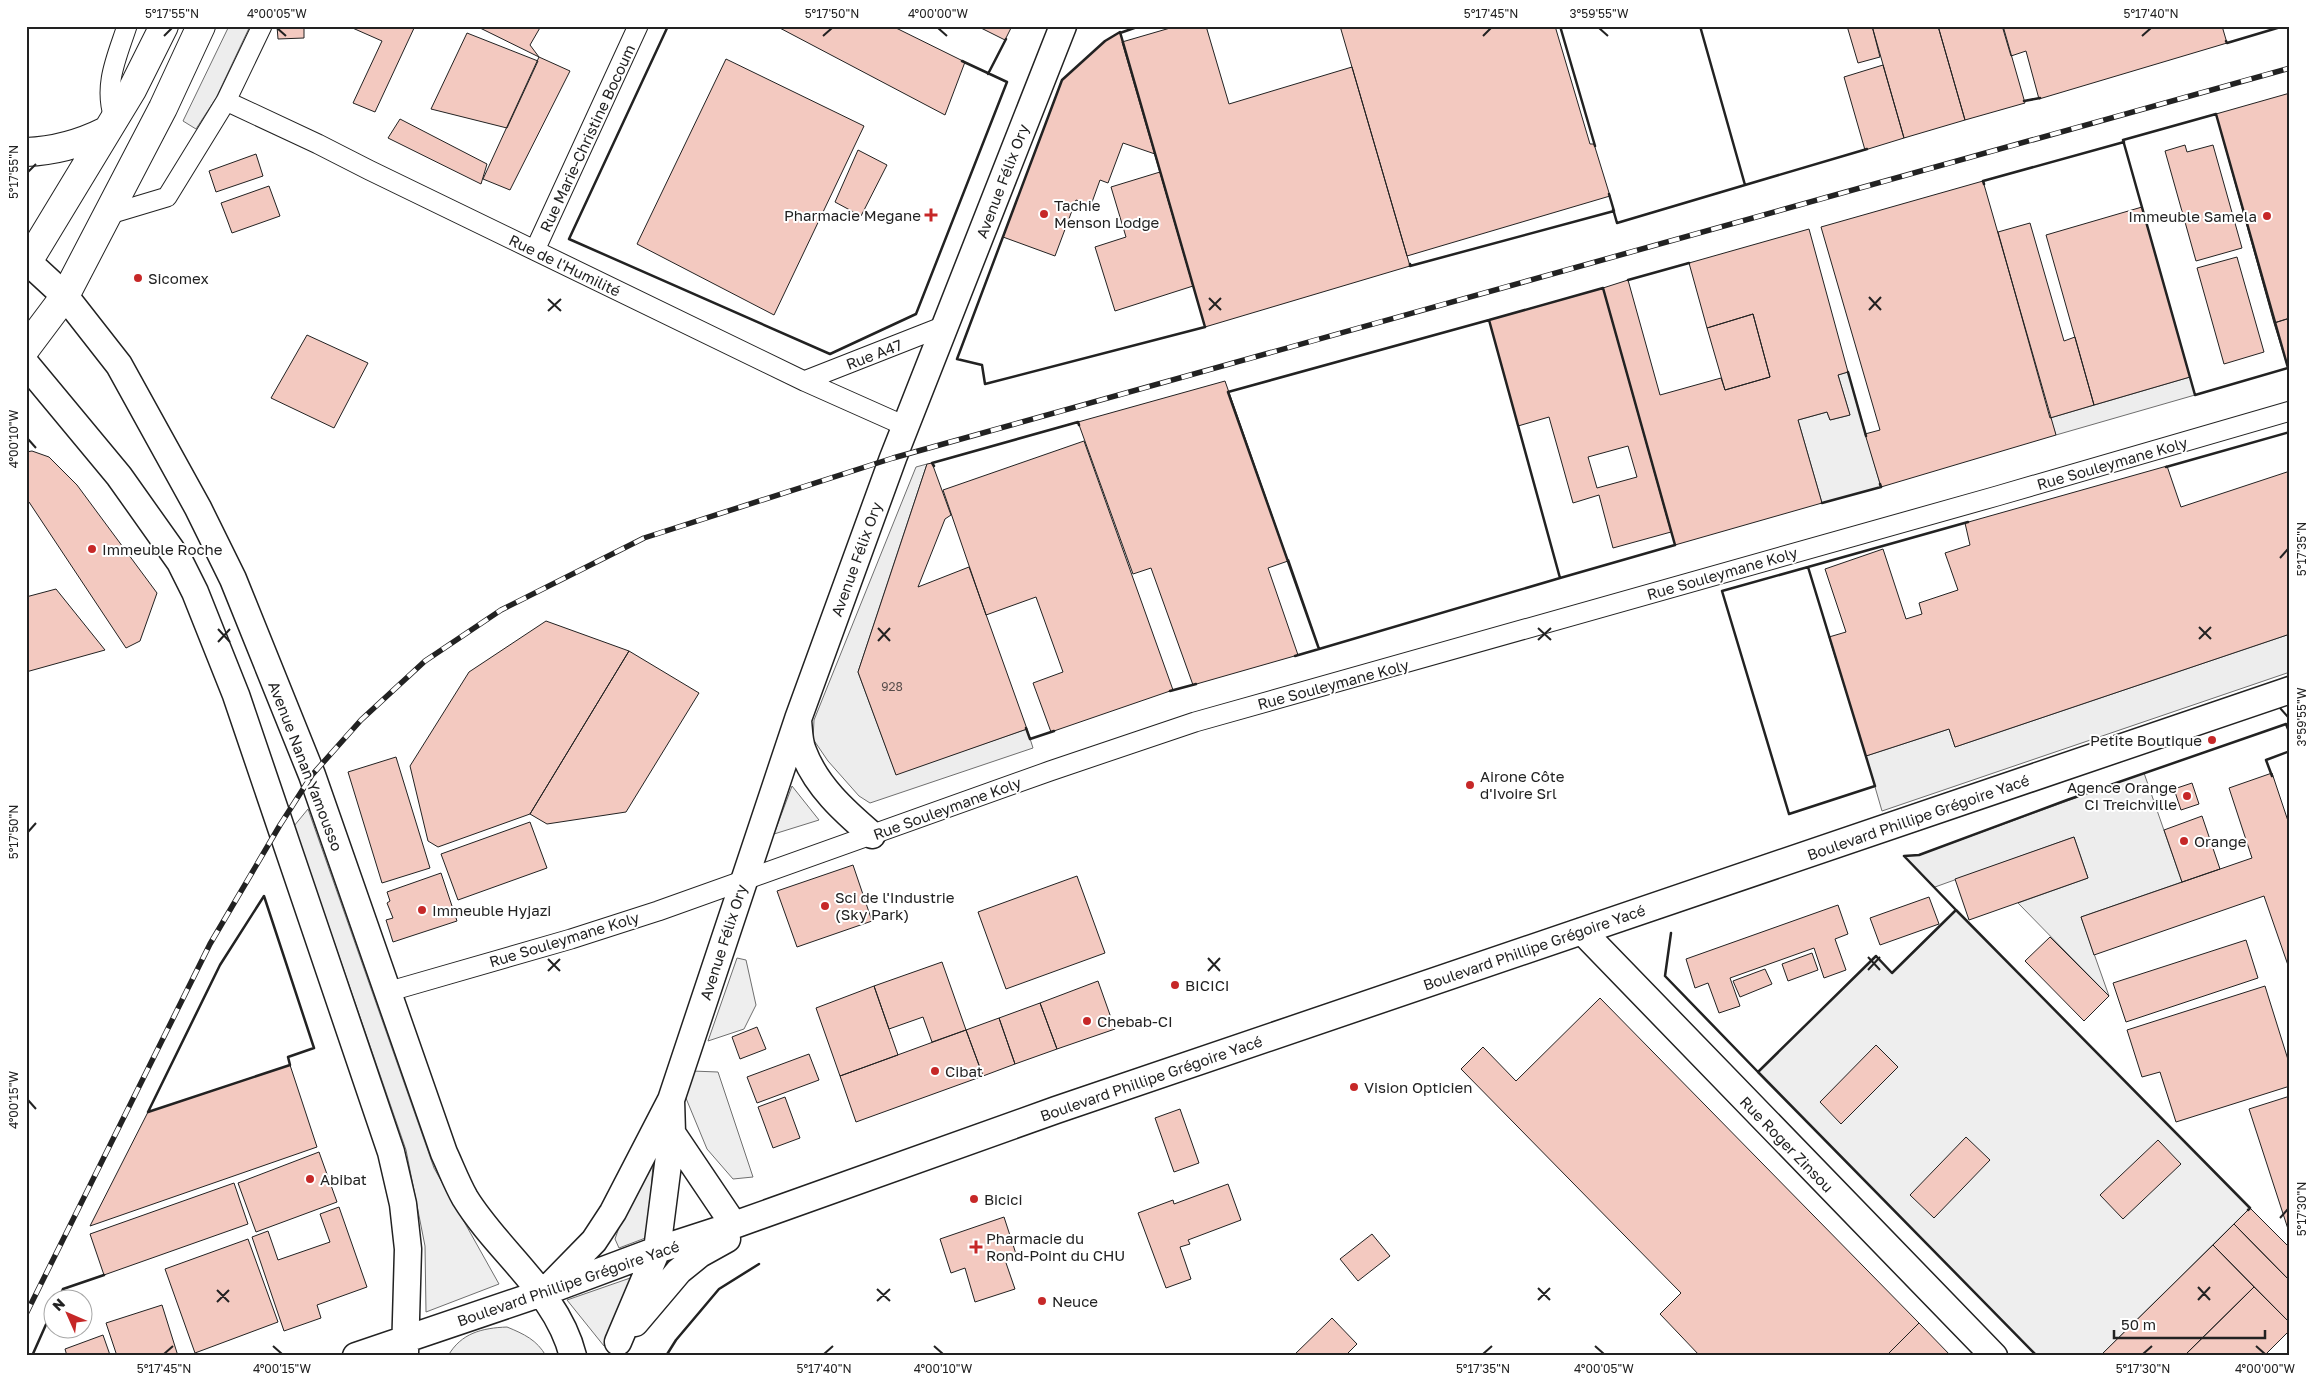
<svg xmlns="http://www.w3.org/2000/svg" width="2316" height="1382" font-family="'Golos Text',sans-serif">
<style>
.green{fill:#eee;stroke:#6f6f6f}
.parking{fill:#ededed;stroke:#6f6f6f}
.building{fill:#f3c9c0;stroke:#222;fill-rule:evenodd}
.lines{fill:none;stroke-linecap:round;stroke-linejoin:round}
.street-casing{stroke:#222;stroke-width:21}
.secondary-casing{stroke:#222;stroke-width:29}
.primary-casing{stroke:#222;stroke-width:30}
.street{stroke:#fff;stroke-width:19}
.secondary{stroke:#fff;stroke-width:26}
.primary{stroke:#fff;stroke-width:28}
.rail-casing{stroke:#222;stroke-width:5.5}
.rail{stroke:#fff;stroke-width:4;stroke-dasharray:11;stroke-linecap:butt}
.wall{stroke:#222;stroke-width:2.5}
.ticks{fill:none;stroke:#222;stroke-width:2}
.poi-dot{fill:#c62828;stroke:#fff;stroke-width:2}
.labels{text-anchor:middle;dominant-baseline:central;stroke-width:4;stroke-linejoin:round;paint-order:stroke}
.number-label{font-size:12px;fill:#564c4a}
.street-label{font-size:15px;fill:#222;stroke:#fff}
.poi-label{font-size:15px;fill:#222;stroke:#fff;text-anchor:start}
.neatline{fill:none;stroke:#222;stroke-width:2}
.ticks-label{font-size:12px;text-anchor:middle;fill:#222}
</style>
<rect width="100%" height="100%" fill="#fff"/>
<path class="green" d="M1848,372L1881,487L1822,503L1798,420L1827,412L1830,420L1850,415L1838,375Z
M792,786L819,820L774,834Z
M308,809L434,1168L499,1284L426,1312L425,1246L406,1150L294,826Z
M1956,910L2250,1208L2100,1356H2037L1758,1072L1876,956L1892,972Z
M737,958L746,960L756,1005L744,1029L708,1041Z
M692,1071L718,1072L753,1177L733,1179L707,1149L683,1091Z
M646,1149H654L648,1237L619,1248L615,1239Z
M636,1276L604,1346L567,1300Z
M507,1327C524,1334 537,1340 546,1356H448C461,1333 482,1328 507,1327Z"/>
<path class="parking" d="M229,26H250L216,98L196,129L183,121Z
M2190,377L2195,395L2056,435L2050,418Z
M927,464L858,672L896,774L1027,729L1033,748L870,803L859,796L828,761L813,739L814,720L916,467Z
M2290,634V672L1882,811L1866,756L1949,729L1955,747Z
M2144,773L2182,882L2081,917L2109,996L2018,903L2088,878L2074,837L1935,887L1904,856L1919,855Z"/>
<path class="building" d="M277,26H304V38L278,39Z
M348,26H415L375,112L353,103L382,41Z
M476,26H541L530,45L539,57Z
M776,26H892L965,62L945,115Z
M977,26H1012L1005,40Z
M1177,26H1206L1229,104L1352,67L1410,266L1205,327L1122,42Z
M1340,26H1555L1590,144H1594L1610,196L1407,256Z
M1847,26H1872L1880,57L1858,63Z
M1872,26H1938L1965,120L1904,138Z
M1938,26H2003L2025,103L1965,120Z
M2011,26H2222L2227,43L2039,99L2026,51L2011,56L2003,29Z
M1120,32L1155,154L1123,143L1108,183L1100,180L1091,205L1076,200L1055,256L1003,237L1062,80L1105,41Z
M467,33L538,61L507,128L431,109Z
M539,57L570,71L510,190L483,179Z
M726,59L864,126L774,315L637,244Z
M1883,65L1904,138L1865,150L1844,77Z
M2290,93V318L2274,323L2216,114Z
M400,119L487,164L481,184L388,138Z
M2185,145L2187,152L2213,145L2242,248L2196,261L2165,151Z
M858,150L887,165L861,216L835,202Z
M256,154L263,176L216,192L209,171Z
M1160,172L1193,286L1115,311L1095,247L1126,237L1111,187Z
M1983,181L2056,435L1881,487L1865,434L1880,430L1821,227Z
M269,186L280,216L232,233L221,203Z
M2142,207L2190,377L2094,405L2046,235Z
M2030,223L2064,341L2075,337L2094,405L2050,418L1998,232Z
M1809,229L1848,372L1838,375L1850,415L1830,420L1827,412L1798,420L1822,503L1675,545L1603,288L1628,280L1660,395L1721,378L1725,390L1770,377L1753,314L1707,328L1689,263Z
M2237,257L2264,352L2224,364L2197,268Z
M1603,288L1671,532L1613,548L1599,495L1573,503L1549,417L1518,426L1489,320ZM1628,446L1637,477L1597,488L1588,457Z
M1753,314L1770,377L1725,390L1707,328Z
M2290,318V368H2288L2274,323Z
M307,335L368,363L334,428L271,398Z
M1225,381L1288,561L1268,568L1298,655L1193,685L1151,568L1133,574L1078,422Z
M1084,441L1173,690L1051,732L1033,683L1063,672L1036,597L986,615L943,490Z
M32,451L49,457L77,485L157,593L140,641L126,648L29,502L26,505V452Z
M932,463L951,515L945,519L918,587L969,567L1027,729L896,775L858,672L927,464Z
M2167,466L2181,507L2290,471V634L1955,747L1949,729L1866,756L1829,637L1846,632L1825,569L1883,549L1906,619L1922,614L1919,603L1958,590L1945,553L1970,545L1965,523Z
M56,589L105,650L26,672V597Z
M546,621L629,651L530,814L438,847L428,841L410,766L469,672Z
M629,651L699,693L626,812L547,824L530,814Z
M396,757L430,868L382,883L348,772Z
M2272,773L2290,827V971L2264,896L2094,955L2081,917L2252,858L2229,788Z
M2192,783L2199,804L2181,810L2174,789Z
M2202,816L2220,869L2182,882L2164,830Z
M530,822L547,868L458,900L441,854Z
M2074,837L2088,878L1969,920L1955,879Z
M853,865L872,921L797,947L777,891Z
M441,873L457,921L393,942L386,920L393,918L387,903L390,901L387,892Z
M1077,876L1105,953L1006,989L978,912Z
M1929,897L1939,924L1880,945L1870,918Z
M1838,905L1848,934L1835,939L1846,970L1824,978L1814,948L1730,978L1740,1006L1719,1013L1708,983L1695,988L1686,959Z
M2050,937L2109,996L2084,1021L2025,961Z
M2246,940L2258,978L2126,1022L2113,983Z
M1812,953L1818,970L1788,981L1782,964Z
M942,962L966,1030L932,1042L923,1017L889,1029L874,986Z
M1765,969L1772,984L1740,997L1733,981Z
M1098,981L1115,1029L1057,1049L1040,1003Z
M874,986L898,1055L840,1076L816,1008Z
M2265,986L2290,1066V1086L2176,1122L2160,1072L2142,1077L2127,1030Z
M1600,998L1919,1323L1886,1356H1700L1660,1314L1681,1293L1461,1069L1483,1047L1516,1081Z
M1040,1003L1057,1049L1015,1064L999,1018Z
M999,1018L1015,1064L983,1076L966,1030Z
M757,1027L766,1049L740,1059L732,1037Z
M966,1030L983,1076L856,1122L840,1076Z
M1876,1045L1898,1067L1841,1124L1820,1102Z
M809,1054L819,1080L757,1103L747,1077Z
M290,1065L317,1147L90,1226L148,1112Z
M2290,1096V1228L2288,1229L2249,1109Z
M785,1097L800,1138L773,1148L758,1107Z
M1180,1109L1199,1163L1174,1172L1155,1118Z
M1966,1137L1990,1160L1934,1218L1910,1195Z
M2158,1140L2181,1164L2123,1219L2100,1195Z
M319,1152L337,1202L256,1232L238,1183Z
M234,1183L248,1224L104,1275L90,1234Z
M1228,1184L1241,1220L1188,1240L1190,1244L1180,1247L1191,1279L1166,1288L1138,1213L1173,1200L1174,1204Z
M339,1207L367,1287L317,1305L321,1318L284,1331L252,1237L268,1231L278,1260L330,1242L320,1214Z
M2250,1208L2290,1248V1281L2234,1224Z
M1004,1217L1017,1257L1005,1260L1015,1289L975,1302L965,1268L951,1273L940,1239Z
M2234,1224L2290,1281V1323L2213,1245Z
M1372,1234L1390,1256L1358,1281L1340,1259Z
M248,1239L278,1322L195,1353L165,1269Z
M2213,1245L2254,1287L2184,1356H2100Z
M2254,1287L2290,1323V1330L2264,1356H2184Z
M162,1305L178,1356H117L106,1323Z
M1332,1318L1357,1344L1345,1356H1293Z
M1919,1323L1951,1356H1886Z
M103,1335L110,1355L67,1356L65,1349Z"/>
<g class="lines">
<defs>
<path id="street" d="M226,101L318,144L369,170L804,381L905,426
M114,118C103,85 117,57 127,26
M107,215L167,197L226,101L262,26
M535,250L638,26
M804,381L944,326
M387,992L571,939L658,911L1050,771L1195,722L1997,496L2290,411"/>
<path id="secondary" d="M26,260L65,296L119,365L198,508L233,579L312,775L444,1153C451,1168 457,1184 465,1198C498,1252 557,1292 573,1356
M26,364L119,476L180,562L195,592L236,695L391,1152L403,1204L408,1249L405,1354
M798,720C799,730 799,742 803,751C816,786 844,811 872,835
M1582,931L1994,1356
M672,1133L734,1225
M550,1286L594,1241L613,1212L671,1100L798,719L893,458L1063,26
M635,1323L679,1271L700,1254L727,1239
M618,1342L657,1250L672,1133L671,1100
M356,1356L542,1293L657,1250L734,1225L1056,1110L2290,690"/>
<path id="primary" d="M26,152C55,151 80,144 106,131
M26,265L132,90L164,26
M26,348L65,296L163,108L201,26"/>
</defs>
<use href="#street" class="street-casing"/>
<use href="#secondary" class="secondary-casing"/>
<use href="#primary" class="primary-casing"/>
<use href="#street" class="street"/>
<use href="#secondary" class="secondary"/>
<use href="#primary" class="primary"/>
<defs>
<path id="rail" d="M26,1314L210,944L280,825L312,775L361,720L425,661L501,610L644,538L893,458L2290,68"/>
</defs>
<use href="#rail" class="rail-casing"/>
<use href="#rail" class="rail"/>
<path class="wall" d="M668,26L569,239L830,354L916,314L1007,82L962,61
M1560,26L1595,146
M1120,32L1205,327L985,384L982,365L957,359L1062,80L1105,41Z
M1120,33L1140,26
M2226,41L2227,43L2284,26
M988,74L1006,39
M2024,101L2040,98
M2216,114L2288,368L2195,395L2123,140Z
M1984,184L1983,181L2124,142
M1745,185L1867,149
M1613,209L1617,223L1745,185L1700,26
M1410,264V266L1614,211L1609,194
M1628,280L1689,263
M1603,288L1675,545L1560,578L1489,320Z
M1489,320L1560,578L1319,649L1228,392Z
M1848,372L1866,436
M934,466L932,463L1078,422L1079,425
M2166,467L2290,432
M1822,503L1881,487L1880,484
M1288,560L1319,649L1295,656
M1808,567L1875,786L1789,814L1722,591Z
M1830,639L1808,567L1968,522
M1170,691L1196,684
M1026,728L1030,739L1054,731
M2272,776L2266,760L2290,751
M264,896L314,1048L288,1057L290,1065L148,1112L220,965Z
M1956,910L1904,856L1919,855L2067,800L2286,724L2290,734
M1671,933L1665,976L1758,1072
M58,1300L63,1289L104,1275
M32,1356L52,1311
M666,1356L676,1340L719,1289L759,1264
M2037,1356L1758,1072L1876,956L1892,973L1956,910L2250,1208L2248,1210"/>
</g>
<path class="ticks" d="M277,28L286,36M938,28L947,36M1599,28L1608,36M164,36L172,28M823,36L832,28M1483,36L1491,28M2142,36L2151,28M28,172L36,164M1869,297L1881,310M1209,298L1221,310M548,299L561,311M1209,310L1221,298M1869,310L1881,297M548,311L561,299M28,439L36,448M2280,558L2288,549M2199,627L2211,639M878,628L890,641M1538,628L1551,640M218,629L230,642M2199,639L2211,627M1538,640L1551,628M878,641L890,628M218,642L230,629M2280,708L2288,717M28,832L36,823M1868,957L1880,970M1208,958L1220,971M548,959L560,971M1868,970L1880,957M548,971L560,959M1208,971L1220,958M28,1100L36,1109M2280,1218L2288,1209M2198,1287L2210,1300M1538,1288L1550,1300M877,1289L890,1301M217,1290L229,1302M1538,1300L1550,1288M2198,1300L2210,1287M877,1301L890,1289M217,1302L229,1290M273,1346L282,1354M934,1346L943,1354M1595,1346L1604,1354M2256,1346L2265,1354M164,1354L173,1346M824,1354L833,1346M1483,1354L1492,1346M2143,1354L2152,1346"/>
<g class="poi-dot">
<circle cx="1044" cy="214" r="5"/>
<path d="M928.5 207.5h5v5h5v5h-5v5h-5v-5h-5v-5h5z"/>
<circle cx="2267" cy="216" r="5"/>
<circle cx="138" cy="278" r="5"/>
<circle cx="92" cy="549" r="5"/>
<circle cx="2212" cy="740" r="5"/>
<circle cx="1470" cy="785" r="5"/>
<circle cx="2187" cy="796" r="5"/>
<circle cx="2184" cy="841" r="5"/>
<circle cx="825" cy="906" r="5"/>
<circle cx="422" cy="910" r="5"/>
<circle cx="1175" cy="985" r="5"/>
<circle cx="1087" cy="1021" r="5"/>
<circle cx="935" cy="1071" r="5"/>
<circle cx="1354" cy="1087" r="5"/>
<circle cx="310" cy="1179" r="5"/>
<circle cx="974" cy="1199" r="5"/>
<path d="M973.5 1239.5h5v5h5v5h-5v5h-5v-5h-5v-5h5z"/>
<circle cx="1042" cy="1301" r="5"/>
</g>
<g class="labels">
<g class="number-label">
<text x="892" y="686">928</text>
</g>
<g class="street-label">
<text transform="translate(587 138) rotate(-65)">Rue Marie-Christine Bocoum</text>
<text transform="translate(1002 181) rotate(-69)">Avenue Félix Ory</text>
<text transform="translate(565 265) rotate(26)">Rue de l'Humilité</text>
<text transform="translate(874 354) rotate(-21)">Rue A47</text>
<text transform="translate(2112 463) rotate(-16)">Rue Souleymane Koly</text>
<text transform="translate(856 559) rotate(-70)">Avenue Félix Ory</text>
<text transform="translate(1722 573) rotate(-16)">Rue Souleymane Koly</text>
<text transform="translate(1333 684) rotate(-15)">Rue Souleymane Koly</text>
<text transform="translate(306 766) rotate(69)">Avenue Nanan Yamousso</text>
<text transform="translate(947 808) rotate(-20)">Rue Souleymane Koly</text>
<text transform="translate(1918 817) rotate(-19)">Boulevard Phillipe Grégoire Yacé</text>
<text transform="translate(564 939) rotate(-17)">Rue Souleymane Koly</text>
<text transform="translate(723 942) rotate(-72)">Avenue Félix Ory</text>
<text transform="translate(1534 947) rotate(-19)">Boulevard Phillipe Grégoire Yacé</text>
<text transform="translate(1151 1078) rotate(-19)">Boulevard Phillipe Grégoire Yacé</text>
<text transform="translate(1787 1144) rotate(46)">Rue Roger Zinsou</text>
<text transform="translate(568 1283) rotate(-19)">Boulevard Phillipe Grégoire Yacé</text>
</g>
<g class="poi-label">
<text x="1054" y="205">Tachie<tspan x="1054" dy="17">Menson Lodge</tspan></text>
<text x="921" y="215" text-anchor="end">Pharmacie Megane</text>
<text x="2257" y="216" text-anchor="end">Immeuble Samela</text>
<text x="148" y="278">Sicomex</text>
<text x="102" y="549">Immeuble Roche</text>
<text x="2202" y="740" text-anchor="end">Petite Boutique</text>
<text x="1480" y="776">Airone Côte<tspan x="1480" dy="17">d'Ivoire Srl</tspan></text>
<text x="2177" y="787" text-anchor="end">Agence Orange<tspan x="2177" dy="17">CI Treichville</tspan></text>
<text x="2194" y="841">Orange</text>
<text x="835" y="897">Sci de l'Industrie<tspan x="835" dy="17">(Sky Park)</tspan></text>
<text x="432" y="910">Immeuble Hyjazi</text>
<text x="1185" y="985">BICICI</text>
<text x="1097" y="1021">Chebab-CI</text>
<text x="945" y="1071">Cibat</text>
<text x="1364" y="1087">Vision Opticien</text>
<text x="320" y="1179">Abibat</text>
<text x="984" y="1199">Bicici</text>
<text x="986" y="1238">Pharmacie du<tspan x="986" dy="17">Rond-Point du CHU</tspan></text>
<text x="1052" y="1301">Neuce</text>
</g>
</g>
<rect width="2316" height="1382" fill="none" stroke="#ffffff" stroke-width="55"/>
<g transform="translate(68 1314) rotate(315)"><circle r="24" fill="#ffffff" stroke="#a7a7a7"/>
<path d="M0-4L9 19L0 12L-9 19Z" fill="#c62828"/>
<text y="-8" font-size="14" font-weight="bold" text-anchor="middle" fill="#222222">N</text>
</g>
<path d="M2114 1330v8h151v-8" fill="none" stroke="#222222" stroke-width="2.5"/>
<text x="2121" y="1330" font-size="15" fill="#222222" stroke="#ffffff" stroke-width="4" paint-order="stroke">50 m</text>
<rect x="28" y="28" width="2260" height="1326" class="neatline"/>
<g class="ticks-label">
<text x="172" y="18">5°17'55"N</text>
<text x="277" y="18">4°00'05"W</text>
<text x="832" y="18">5°17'50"N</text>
<text x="938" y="18">4°00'00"W</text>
<text x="1491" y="18">5°17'45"N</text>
<text x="1599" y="18">3°59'55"W</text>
<text x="2151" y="18">5°17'40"N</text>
<text transform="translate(14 172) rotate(-90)" y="4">5°17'55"N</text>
<text transform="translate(14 439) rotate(-90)" y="4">4°00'10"W</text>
<text transform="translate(2302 549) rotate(-90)" y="4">5°17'35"N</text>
<text transform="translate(2302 717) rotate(-90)" y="4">3°59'55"W</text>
<text transform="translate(14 832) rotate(-90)" y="4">5°17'50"N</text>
<text transform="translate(14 1100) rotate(-90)" y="4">4°00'15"W</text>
<text transform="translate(2302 1209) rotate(-90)" y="4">5°17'30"N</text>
<text x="164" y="1373">5°17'45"N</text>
<text x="282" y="1373">4°00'15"W</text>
<text x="824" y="1373">5°17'40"N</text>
<text x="943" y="1373">4°00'10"W</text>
<text x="1483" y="1373">5°17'35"N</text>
<text x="1604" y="1373">4°00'05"W</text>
<text x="2143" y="1373">5°17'30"N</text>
<text x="2265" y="1373">4°00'00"W</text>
</g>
</svg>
